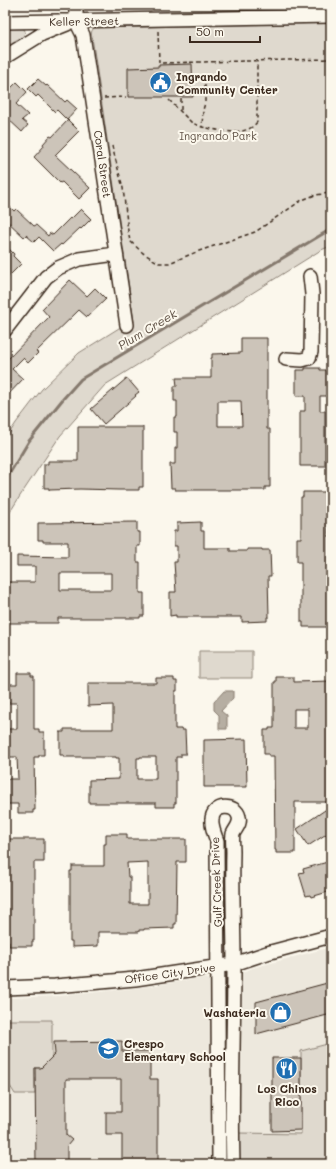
<svg xmlns="http://www.w3.org/2000/svg" width="336" height="1169" font-family="Mali,sans-serif">
<style>
.built{fill:#ede8dd}
.green{fill:#dfd9ce;stroke:#8d8276}
.water{fill:#b6aea2;stroke:#85796d}
.lines{fill:none;stroke-linecap:round;stroke-linejoin:round}
.stream{stroke:#85796d;stroke-width:3}
.building{fill:#ccc4b9;stroke:#3b2a1e;fill-rule:evenodd}
.minor-casing{stroke:#3b2a1e;stroke-width:16}
.path{stroke:#3b2a1e;stroke-width:1.5;stroke-dasharray:4 3;stroke-linecap:butt}
.minor{stroke:#fbf7ec;stroke-width:13}
.labels{text-anchor:middle;dominant-baseline:central;stroke-width:4;stroke-linejoin:round;paint-order:stroke}
.street-label{font-size:11px;fill:#3b2a1e;stroke:#fbf7ec}
.poi-label{font-size:11px;font-weight:bold;fill:#3b2a1e;stroke:#fbf7ec;text-anchor:start}
.park-label{font-size:11px;fill:#64564a;stroke:#fbf7ec}
.water-label{font-size:12px;font-style:italic;fill:#605246;stroke:#fbf7ec}
</style>
<rect width="100%" height="100%" fill="#fbf7ec"/>
<filter id="ink" filterUnits="userSpaceOnUse"><feTurbulence type="fractalNoise" baseFrequency=".025" numOctaves="2"/><feDisplacementMap in="SourceGraphic" scale="8" xChannelSelector="R" yChannelSelector="G"/><feConvolveMatrix kernelMatrix="1 2 1 2 8 2 1 2 1" color-interpolation-filters="sRGB"/></filter>
<g filter="url(#ink)">
<path class="built" d="M331,947V1043L301,1051V1134L239,1133L240,975L244,972L252,968Z
M201,978H206L211,981L213,985L214,1164H5V998L59,996L98,992L150,986Z"/>
<path class="green" d="M331,23V246L321,250L105,385L60,436L20,496L5,520V440L16,423L42,389L79,353L119,328L134,322L92,37C91,33 91,31 94,28Z
M5,28L24,29L25,31L24,36L9,44H6Z
M199,651H252V678H199Z
M7,1020H52V1057L41,1068H35V1094H15L8,1083Z
M331,1043V1164H239V1133L301,1134V1051Z"/>
<path class="water" d="M224,691H233V698L221,711L227,716V729H219V715L214,710V702Z"/>
<g class="lines">
<path class="stream" d="M5,481L29,441L63,399L81,379L331,229"/>
</g>
<path class="building" d="M192,64L193,97H128V68L159,67V65Z
M38,79L46,86L47,85L65,102L67,100L77,109L67,120L57,110L55,112L38,95L36,97L28,89Z
M17,82L27,92L16,104L28,115L22,120L28,125L22,132L5,116V84L10,89Z
M68,120L79,131L55,155L90,188L79,199L62,182L60,183L34,157L44,146L43,144L50,136L52,137Z
M5,202L14,211L16,209L34,226L36,225L48,236L50,233L53,235L70,218L71,219L81,209L91,219L81,229L80,228L62,245L61,244L53,251L39,237L34,242L26,235L24,237L5,219Z
M5,245L14,254L13,256L21,264L5,280Z
M70,280L87,296L95,288L106,299L87,317L79,310L36,352L38,353L28,363L23,358L12,369L23,379L5,398V362L49,317L42,309Z
M241,338H267V429H270V487H265V490H175V488H171L170,464H175V448H177V432H174V417H177V401H174V386H177L176,378H211V358H212V354L241,353ZM218,401H241L242,426H218Z
M305,368H320V370H331V396H320V411H325V466H300V411H305V396H296V370H305Z
M127,378L139,392L135,395L136,396L104,424L91,409Z
M78,427H143V487H139V490H118L80,489L49,490V488H44V464H48V461H78Z
M303,492H326V497H329L328,536H331V563H328L330,602L329,622H327V627H303V622H301V562H297V538H301V497H303Z
M137,522V532H140V546H137V562H140V593H144V616H140V618H58V623H5V582H35V566H17V556L68,557V542H43V540H38V523ZM60,573H111V590H60Z
M201,522V531H204V548H230V551H247V549H262V550H270L271,576H268L269,617H267V621L242,622V617H176V615L170,616V592H176L174,562H177V546H174V531H177V523Z
M17,673H31V676H34V729H39V732H44V755H39V757H34L35,810H33V813H18V804H5V779H18L17,757H8V755H5V732H8V729H17V703H5V684H17Z
M276,677H294V682L331,681V802H295V853H276V850H275L274,756H269V754H264V730H269V728H274V682H276ZM294,709H308V728H294Z
M156,678H174V681H177V691H175V729H181V730H185L186,754H181V757H176V803H174V807H156V803H89V780L119,779V758H116V757H64V755H60V732H64V729H113V705L88,706V683H156ZM140,757H156V779H137V758H140Z
M246,739L247,787H204V740Z
M331,806V831L308,846L297,829Z
M106,834H127V839H186V862H177L176,924H174V928L144,929V930H139V932H98V946L72,947V941H70V871H72V866H104V844H106ZM148,862V904H130V877H128L127,863Z
M5,839H44V862H34V941H32V946H9V941H6Z
M331,861V891L311,897L310,895L306,896L299,873L304,872L303,869Z
M331,982V1014L256,1034V1002Z
M122,1041V1051H150V1079H158V1164H122V1135H106V1112H121V1079H66V1135L72,1140L67,1146V1164H36L35,1068H41L55,1054L54,1042Z
M272,1058H301V1130L272,1131Z"/>
<g class="lines">
<defs>
<path id="minor" d="M76,5V21L83,35L127,325
M5,22L331,16
M5,57L42,34L67,24
M5,330L46,277L58,268L79,259L116,254
M286,359L302,360L309,358L311,352L312,294L310,276
M5,988L55,986L135,979L234,964L267,953L331,936
M219,1164L217,841C215,835 211,827 212,820C212,804 236,803 239,817C241,824 235,829 233,834C232,839 233,847 233,852C232,890 234,927 234,964C234,1031 231,1097 233,1164"/>
</defs>
<use href="#minor" class="minor-casing"/>
<path class="path" d="M158,31L159,63L331,59
M205,84V103L203,110L202,127C218,130 246,138 257,122V60
M104,98L126,97
M181,99V112
M169,100L192,123L202,127
M112,146L123,188L128,231L130,241L143,253L159,263H169L199,251L255,232L302,200L315,195L331,193"/>
<use href="#minor" class="minor"/>
</g>
</g>
<defs>
<symbol id="civic-disc" viewBox="-11 -11 22 22"><circle r="9.5" fill="#1f6fb2" stroke="#fbf7ec"/><path d="M-.6-6.5H3V-4.5H.6V-3L4-1V1h2V6H-6V1h2V-1L-.6-3ZM-1.2 2.5V6h2.4V2.5Z" fill="#fff"/></symbol>
<symbol id="shop-disc" viewBox="-11 -11 22 22"><circle r="9.5" fill="#1f6fb2" stroke="#fbf7ec"/><path d="M-5-2.5h2.3a2.7 3.5 0 0 1 5.4 0H5L5.5 6h-11ZM-1.5-2.5h3a1.5 2.3 0 0 0-3 0Z" fill="#fff"/></symbol>
<symbol id="school-disc" viewBox="-11 -11 22 22"><circle r="9.5" fill="#1f6fb2" stroke="#fbf7ec"/><path d="M0-5L7-2L0 1L-7-2ZM-4 1L0 2.5L4 1V4Q0 6-4 4Z" fill="#fff"/></symbol>
<symbol id="restaurant-disc" viewBox="-11 -11 22 22"><circle r="9.5" fill="#1f6fb2" stroke="#fbf7ec"/><path d="M-5-6h1v4h1v-4h1v4h1v-4h1v5L-1.5 .5V6h-2V.5L-5-1ZM5-6V6H3V1.5H1.5Q1.5-4 5-6Z" fill="#fff"/></symbol>
</defs>
<g fill-rule="evenodd">
<use href="#civic-disc" x="148" y="70" width="25" height="25"/>
<use href="#shop-disc" x="268" y="1000" width="25" height="25"/>
<use href="#school-disc" x="96" y="1036" width="25" height="25"/>
<use href="#restaurant-disc" x="274" y="1056" width="25" height="25"/>
</g>
<g class="labels">
<g class="street-label">
<text transform="translate(84 21) rotate(-1)">Keller Street</text>
<text transform="translate(103 164) rotate(82)">Coral Street</text>
<text transform="translate(216 882) rotate(-92)">Gulf Creek Drive</text>
<text transform="translate(170 973) rotate(-8)">Office City Drive</text>
</g>
<g class="poi-label">
<text x="176" y="76">Ingrando<tspan x="176" dy="13">Community Center</tspan></text>
<text x="266" y="1012" text-anchor="end">Washateria</text>
<text x="124" y="1043">Crespo<tspan x="124" dy="13">Elementary School</tspan></text>
<text x="287" y="1088" text-anchor="middle">Los Chinos<tspan x="287" dy="13">Rico</tspan></text>
</g>
<g class="park-label">
<text x="218" y="135">Ingrando Park</text>
</g>
<g class="water-label">
<text transform="translate(147 329) rotate(-31)">Plum Creek</text>
</g>
</g>
<rect width="336" height="1169" fill="none" stroke="#fbf7ec" stroke-width="20"/>
<rect x="10" y="10" width="316" height="1149" fill="none" stroke="#3b2a1e" stroke-width="1.5" filter="url(#ink)"/>
<path d="M190 36v6h70v-6" fill="none" stroke="#3b2a1e" stroke-width="2"/>
<text x="196" y="36" font-size="12" fill="#3b2a1e" stroke="#fbf7ec" stroke-width="3" paint-order="stroke">50 m</text>
</svg>
